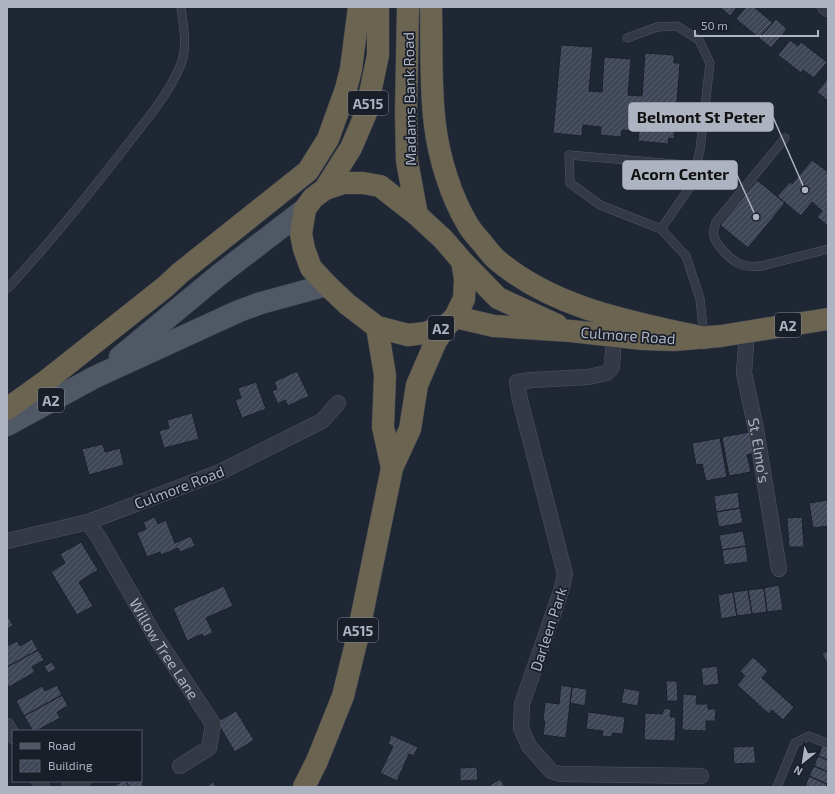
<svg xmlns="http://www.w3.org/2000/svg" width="835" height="794" font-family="'Exo 2',sans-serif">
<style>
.building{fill:url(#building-hatch);stroke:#1b202c}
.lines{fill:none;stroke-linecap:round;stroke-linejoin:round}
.lane-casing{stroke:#515663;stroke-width:9}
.street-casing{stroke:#515663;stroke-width:16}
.primary-casing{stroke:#3d424f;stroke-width:23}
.highway-casing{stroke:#3e4350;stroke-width:23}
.lane{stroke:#343945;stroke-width:8}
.street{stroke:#343945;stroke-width:15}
.primary{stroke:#515865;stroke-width:22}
.highway{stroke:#6b6451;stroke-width:22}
.labels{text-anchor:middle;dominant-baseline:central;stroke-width:3.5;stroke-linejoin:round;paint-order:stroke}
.shield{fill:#191e29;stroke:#818694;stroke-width:1}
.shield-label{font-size:14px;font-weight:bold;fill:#aeb3c2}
.street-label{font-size:15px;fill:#aeb3c2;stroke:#191e29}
.leader{fill:none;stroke:#aeb3c2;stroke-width:1.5}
.callout-dot{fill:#aeb3c2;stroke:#191e29;stroke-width:1.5}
.callout{fill:#aeb3c2;stroke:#aeb3c2;stroke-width:1.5}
.callout-label{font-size:16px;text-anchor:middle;font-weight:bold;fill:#111}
</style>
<defs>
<pattern id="building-hatch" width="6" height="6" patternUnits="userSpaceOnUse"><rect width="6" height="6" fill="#3f4657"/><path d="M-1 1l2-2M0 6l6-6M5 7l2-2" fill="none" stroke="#585e6e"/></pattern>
</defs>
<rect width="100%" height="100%" fill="#202734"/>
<path class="building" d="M720,7H737L730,16Z
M746,7H754L773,23L759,38L736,19Z
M776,19L787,29L771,48L759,38Z
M790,40L798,46L801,42L827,62L814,78L803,70L801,73L778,55Z
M561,45L593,47L589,91L602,92L604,57L631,59L628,95L642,96L645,53L674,55V63H680L674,139L669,138L668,144L638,141L639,131L622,130L621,137L600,135L601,127L583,125L582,136L553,133Z
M828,78V101L817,92Z
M812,160L828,172V226L817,217L822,211L812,202L801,216L777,196L790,182L792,184Z
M757,180L785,203L748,248L720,225Z
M297,371L309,396L288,406L285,400L278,404L272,391L277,389L274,382Z
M256,382L266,409L242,418L235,400L241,398L238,388Z
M192,413L199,439L164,448L159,431L169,428L167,420Z
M750,432L754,453L747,455L751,472L729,476L722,437Z
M720,438L727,477L706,481L702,464L696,465L692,443Z
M103,444L105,452L120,448L124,465L89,475L82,449Z
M738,492L740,508L716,512L714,496Z
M828,500V526L813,528L809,503Z
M740,508L743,523L719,527L716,512Z
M155,517L158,524L166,520L175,543L191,536L195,546L180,552L178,548L161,555L160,552L147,557L137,533L146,529L143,522Z
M802,517L804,547H789L787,518Z
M743,531L746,546L722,550L719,535Z
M81,542L98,570L79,582L93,606L77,615L51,572L65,563L60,554Z
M746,546L748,562L724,565L722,550Z
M779,585L783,610L767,612L764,588Z
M224,586L233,606L206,618L213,633L203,637L202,634L187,641L173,608Z
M764,588L767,612L752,614L748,590Z
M748,590L752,614L737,616L733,592Z
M733,592L737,616L721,619L718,595Z
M7,615L13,625L7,629Z
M32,639L38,650L7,667V646L17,641L20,646Z
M38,650L44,660L32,667L35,672L9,687L7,684V667Z
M828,651V662H826L822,653Z
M753,657L768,671L762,678L794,707L783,720L772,710L769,714L737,685L745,676L740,671Z
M52,662L56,669L48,673L44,666Z
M717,666L719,684L703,686L701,668Z
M666,681H677L678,701H667Z
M57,685L62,695L24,716L16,701L42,686L45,691Z
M561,685L572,687L566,738L543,735L545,721H543L545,702L559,704Z
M572,687L587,689L585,706L570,703Z
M624,688L640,691L638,706L621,703Z
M683,694L697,695L696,704H708V709H716L715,721H706V731L682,730Z
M62,695L68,706L57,712L60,718L36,731H33L24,716Z
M667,708L671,710L670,717H676L675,741L644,740L645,713L662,714L664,709Z
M236,711L254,740L235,752L217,722Z
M588,712L625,717L623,734L612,733V737L602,736L603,731L586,729Z
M391,735L418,747L414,756L409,754L397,781L380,773L393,746L388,744Z
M823,745L828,748V760L818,756Z
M754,746L756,763L734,764L733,747Z
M818,756L828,760V772L814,766Z
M814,766L828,772V781L827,784L809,776Z
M477,767L478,780L460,781V768Z
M809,776L827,784L825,787H805Z
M500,779L505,787H487Z
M123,781H126L129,787H115L114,786Z
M126,781H141L144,787H129Z
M214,782L216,787H205Z"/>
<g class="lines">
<defs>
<path id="lane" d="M627,38L657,27L677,26L699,40L710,63L700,150L692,184L661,229
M785,138L716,222C714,227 713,232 714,237C718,247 731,260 740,264C747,267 754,267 762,266L828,249
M697,166L569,155L570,183L600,205L661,229L686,256L700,299L704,336
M7,289C50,243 89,194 127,145C147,119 169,94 181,64C188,47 183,24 181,7
M777,787L795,743L809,736L828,744"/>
<g id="street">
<path d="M825,7L828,9"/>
<path id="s1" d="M747,332L744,373L756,429L779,569"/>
<path d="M614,336L612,367L607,373L588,377L532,380L517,382L520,400L565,574L561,591L522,704L521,728L529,746L551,771L560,774L701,776"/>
<path id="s2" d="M88,522L99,538L155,636L213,724L209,748L180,766"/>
<path d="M7,541L88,522L220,472L322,421L338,403"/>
<path d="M7,726L13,736"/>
<path d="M39,781L42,787"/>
<path d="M69,787L83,781"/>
</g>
<path id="primary" d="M120,357L219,275L305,209
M7,425L95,377L239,311L261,303L327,285"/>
<path id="highway" d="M408,7L406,112L407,161L417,215
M431,7C432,45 430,88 435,125C439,158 451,197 468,225C472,232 478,238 483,244C487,249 492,256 497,260C555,309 632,322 704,338
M325,189L343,183H363L380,186L417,215L443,239L462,261L465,279L464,299L455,317L446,326L425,333L408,335L377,327L347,304L327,285L311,268L304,249L301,234L305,209L313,198L325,189L351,148L366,113L378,55V7
M462,261L498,298L557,325
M455,317L494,326L571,331L643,339L674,340L721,336L828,319
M377,327L385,375L383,427L392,468
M7,409L46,381L165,287L180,273L308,171L328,139L346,89L351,69L359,7
M304,787L317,761L343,696L357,639L392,468L410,429L417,385L436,341L446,326"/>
</defs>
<use href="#lane" class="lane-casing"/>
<use href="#street" class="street-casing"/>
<use href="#primary" class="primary-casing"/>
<use href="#highway" class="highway-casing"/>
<use href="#lane" class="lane"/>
<use href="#street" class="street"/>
<use href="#primary" class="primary"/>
<use href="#highway" class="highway"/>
</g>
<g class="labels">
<g class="shield">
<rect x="348" y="91" width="40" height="24" rx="3"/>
<rect x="775" y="313" width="26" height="24" rx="3"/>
<rect x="428" y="316" width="26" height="24" rx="3"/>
<rect x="38" y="388" width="26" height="24" rx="3"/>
<rect x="338" y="618" width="40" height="24" rx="3"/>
</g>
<g class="shield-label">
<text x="368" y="103">A515</text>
<text x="788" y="325">A2</text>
<text x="441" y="328">A2</text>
<text x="51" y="400">A2</text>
<text x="358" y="630">A515</text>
</g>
<g class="street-label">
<text transform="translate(409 99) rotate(-91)">Madams Bank Road</text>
<text transform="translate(628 335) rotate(4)">Culmore Road</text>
<text stroke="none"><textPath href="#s1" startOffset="120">St. Elmo's</textPath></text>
<text transform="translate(179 487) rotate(-21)">Culmore Road</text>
<text transform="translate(548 629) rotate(-72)">Darleen Park</text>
<text stroke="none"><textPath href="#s2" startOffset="148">Willow Tree Lane</textPath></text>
</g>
</g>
<path class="leader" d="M805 190L773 117M756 217L737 175"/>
<g class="callout-dot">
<circle cx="805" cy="190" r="4"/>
<circle cx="756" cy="217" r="4"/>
</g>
<g class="callout">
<rect x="629" y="103" width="144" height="28" rx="4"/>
<rect x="623" y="161" width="114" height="28" rx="4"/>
</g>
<g class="callout-label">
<text x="701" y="123">Belmont St Peter</text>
<text x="680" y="180">Acorn Center</text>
</g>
<rect width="835" height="794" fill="none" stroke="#aeb3c2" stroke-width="16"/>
<rect x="12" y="730" width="130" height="52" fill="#191e29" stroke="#555a66"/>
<rect x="20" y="743" width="20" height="6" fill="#515865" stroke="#555a66"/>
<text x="48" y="750" font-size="12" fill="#aeb3c2">Road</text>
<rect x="20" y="760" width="20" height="12" fill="url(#building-hatch)" stroke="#555a66"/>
<text x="48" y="770" font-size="12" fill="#aeb3c2">Building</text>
<g transform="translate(803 762) rotate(210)" stroke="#191e29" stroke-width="3" paint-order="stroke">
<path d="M0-3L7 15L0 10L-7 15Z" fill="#aeb3c2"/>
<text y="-6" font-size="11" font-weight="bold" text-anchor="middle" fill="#aeb3c2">N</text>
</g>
<path d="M695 30v6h123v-6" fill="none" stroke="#aeb3c2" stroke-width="2"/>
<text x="701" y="30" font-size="12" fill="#aeb3c2" stroke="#191e29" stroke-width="3" paint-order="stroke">50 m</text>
</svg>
